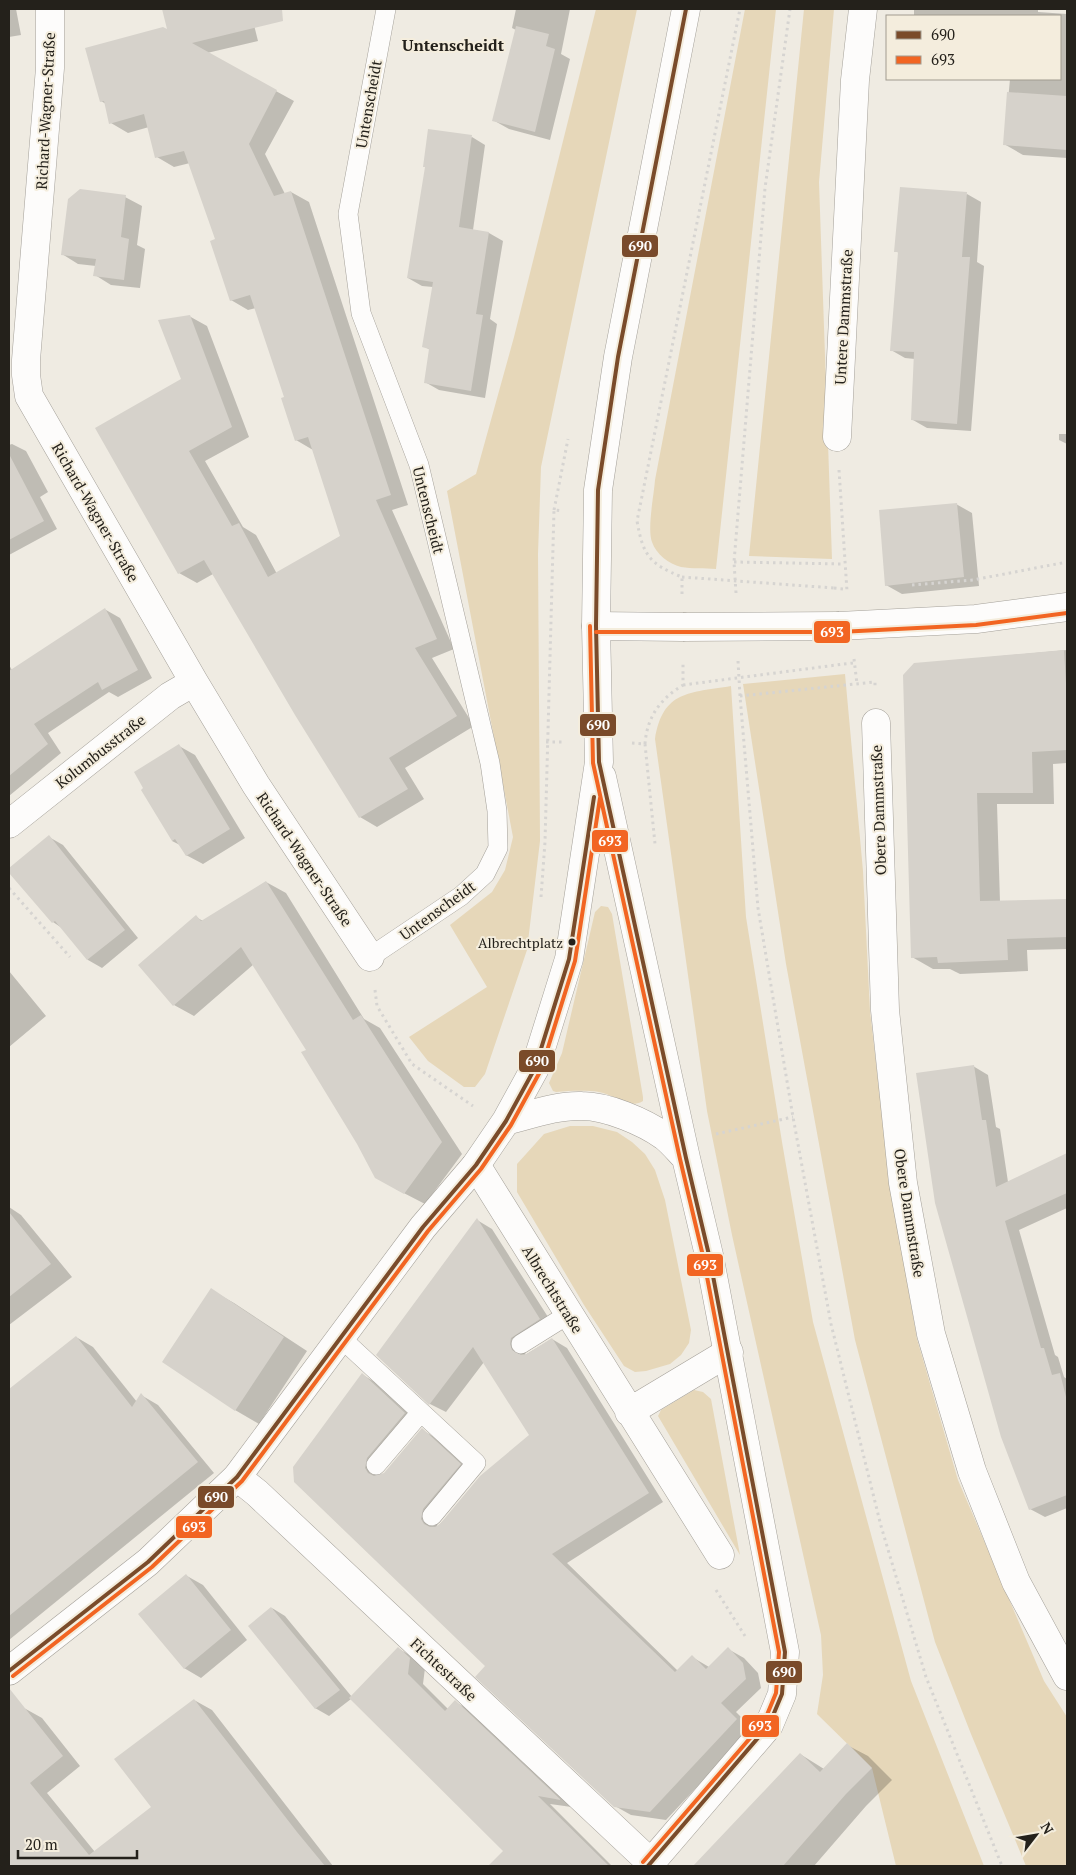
<svg xmlns="http://www.w3.org/2000/svg" width="1076" height="1875" font-family="'PT Serif',serif">
<style>
.green{fill:#e6d7b9}
.shadow{fill:#0003}
.building{fill:#d6d2cb}
.lines{fill:none;stroke-linecap:round;stroke-linejoin:round}
.service-casing{stroke:#a4a099;stroke-width:20}
.minor-casing{stroke:#a4a099;stroke-width:29}
.tertiary-casing{stroke:#a4a099;stroke-width:29}
.primary-casing{stroke:#a4a099;stroke-width:29}
.path{stroke:#d6d4d1;stroke-width:3;stroke-dasharray:2.5 4;stroke-linecap:butt}
.service{stroke:#fdfcfb;stroke-width:19}
.minor{stroke:#fdfcfb;stroke-width:28}
.tertiary{stroke:#fdfcfb;stroke-width:28}
.primary{stroke:#fdfcfb;stroke-width:28}
.tertiary-bridge-casing{stroke:#a4a099;stroke-width:29;stroke-linecap:butt}
.path-bridge{stroke:#d6d4d1;stroke-width:3;stroke-dasharray:2.5 4;stroke-linecap:butt}
.tertiary-bridge{stroke:#fdfcfb;stroke-width:28}
.bus-1-casing{stroke:#f4eddd;stroke-width:8}
.bus-2-casing{stroke:#f4eddd;stroke-width:8}
.bus-1{stroke:#7a4b2a;stroke-width:4}
.bus-2{stroke:#f26522;stroke-width:4}
.bus-dot{fill:#24211b;stroke:#f4eddd;stroke-width:2}
.labels{text-anchor:middle;dominant-baseline:central;stroke-width:4;stroke-linejoin:round;paint-order:stroke}
.bus-label{font-size:14px;fill:#24211b;stroke:#f4eddd;text-anchor:end}
.street-label{font-size:15px;fill:#24211b;stroke:#f4eddd}
.neighbourhood-label{font-size:16px;font-weight:bold;fill:#24211b;stroke:#f4eddd}
.line-badge{stroke:#f4eddd;stroke-width:2}
.badge-label{font-size:14px;text-anchor:middle;font-weight:bold;fill:#fff}
</style>
<rect width="100%" height="100%" fill="#efebe2"/>
<path class="green" d="M596,9H637L541,467L538,554L540,841L527,950L485,1074L475,1087H464L428,1061L409,1037L487,987L450,925L492,892L505,870L513,837L447,491L476,474L514,337Z
M745,9H776L716,569C704,568 692,569 681,567C669,564 656,554 652,542C647,529 654,495 655,480Z
M804,9H834L819,182L832,559L749,556Z
M845,674L863,871L870,1011L890,1182L917,1339L958,1480L1044,1681L1067,1717V1866H1026L971,1734L935,1642L855,1340L786,964L743,684Z
M731,686L746,917L782,1142L813,1322L911,1681L984,1866H896L872,1768L817,1714L823,1675L821,1635L732,1235L707,1111L655,739C663,690 690,693 731,686Z
M601,906L608,907L612,914L643,1097V1101C630,1110 613,1094 599,1092C585,1090 570,1091 556,1092L553,1091L549,1083L562,1053L595,912Z
M570,1126H593L617,1132L632,1142L645,1154L655,1170L665,1200L691,1330L689,1343L681,1355L670,1364L646,1371L635,1372L624,1366L584,1305L517,1192V1164L544,1134Z
M694,1390L703,1392L711,1399L740,1555L658,1416L661,1410Z"/>
<path class="shadow" d="M9,9H16L21,35L9,37Z
M163,9H250L258,41L207,53L294,101L265,154L285,194L291,192L309,202L408,505L392,510L454,649L432,658L474,726L405,768L424,799L377,827L360,817L213,574L197,583L179,573L182,380L189,316L207,326L249,437L205,461L243,527L256,535L277,574L341,536L313,450L296,440L286,398L256,308L248,310L231,300L216,240L190,163L174,167L157,157L149,127L128,133L111,123L106,104L101,101L169,32Z
M516,9H570L561,54L570,59L550,140L509,129L493,120L516,30L512,28Z
M914,9H1038V12L1067,14V158L1023,155L1004,144L1010,79H1000H1060V16H914Z
M472,137L485,145L473,230L489,233L503,241L490,319L497,324L485,398L439,390L425,382L430,350L424,346L433,287L422,286L408,278L426,168L424,166Z
M967,194L981,202L977,262L984,266L971,431L927,428L913,420L915,359L905,358L891,350L900,254L896,251Z
M125,197L142,206L137,245L145,249L140,288L111,285L95,275L96,266L78,264L62,254Z
M1059,434H1067V444L1059,440Z
M12,444L26,451L48,492L40,497L57,529L9,555V445Z
M956,504L972,513L979,586L902,594L886,585Z
M106,610L120,618L152,678L118,697L109,692L48,733L61,753L9,796V665L12,670Z
M1067,650V763L1053,764L1054,804H997L1000,902L1067,900V949L1027,950L1028,971L960,974L950,969H933L912,957L915,664Z
M179,746L195,755L245,838L203,864L186,855L180,845L172,841Z
M49,837L63,845L138,938L102,968L88,960L62,928L53,922L9,871Z
M266,882L286,893L364,1019L380,1028L462,1154L425,1204L396,1189L254,964L194,1016L174,1005L196,917L203,921Z
M9,971L46,1016L9,1047Z
M973,1066L988,1075L996,1127L1000,1129L1008,1182L1067,1155V1208L1019,1230L1055,1355L1058,1357L1064,1377L1067,1379V1508L1045,1517L1030,1509Z
M9,1207L21,1215L72,1277L9,1325Z
M477,1220L492,1229L555,1328L527,1347L525,1355L552,1339L567,1348L663,1502L567,1563L678,1671L692,1657L709,1667L728,1649L744,1658L758,1673L761,1688L736,1712L752,1728L666,1820L631,1815L615,1806L487,1666L295,1481L363,1375L378,1384L420,1423L382,1467L381,1475L385,1474L422,1430L438,1439L475,1474L438,1518L437,1527L530,1435L484,1362L446,1412L430,1404L377,1355Z
M211,1290L234,1303L307,1351L259,1424L235,1410Z
M76,1337L93,1347L137,1402L141,1395L158,1405L214,1473L9,1640V1391Z
M187,1576L203,1585L247,1640L201,1678L184,1668Z
M272,1608L285,1616L352,1697L399,1649L413,1657L425,1668L423,1684L448,1709L455,1702L470,1710L572,1807L550,1804L612,1866H490L505,1851L351,1699L329,1716L315,1708Z
M194,1700L212,1710L333,1866H9V1721L24,1708L42,1718L80,1766L47,1793L95,1852L153,1807Z
M847,1745L868,1756L892,1780L866,1806L814,1866H695L800,1754L824,1769Z"/>
<path class="building" d="M162,9H282L283,21L192,43L277,90L249,144L274,196L291,191L391,495L376,500L437,639L415,648L457,716L389,758L408,789L359,818L295,715L204,560L178,574L95,428L181,379L158,320L190,315L232,427L189,451L232,526L239,523L268,577L340,536L308,437L295,441L281,398L284,397L250,295L230,301L210,241L215,239L184,151L155,158L144,114L109,124L104,101L100,102L85,48L163,27L167,29Z
M516,26L549,34L546,46L555,49L535,132L492,121Z
M1007,92L1067,96V150L1003,145Z
M428,129L472,135L459,227L489,232L476,314L483,315L471,391L424,383L429,349L422,347L433,282L407,278L425,167H423Z
M900,187L967,192L962,257H970L957,424L911,420L914,352L890,351L898,252H894Z
M80,189L126,195L121,237L129,239L124,280L93,276L96,259L61,255L68,199Z
M9,454L44,521L9,540Z
M957,503L964,577L885,586L879,510Z
M105,608L138,670L102,690L98,682L34,724L48,744L9,776V671Z
M1064,650L1067,700V750L1032,752L1033,793H977L980,901L1067,899V937L1007,939L1008,960L938,963L937,957L911,958L903,675L914,663Z
M179,744L230,829L186,856L175,839L172,841L141,790L143,788L134,772Z
M49,835L125,930L87,960L55,921L52,923L9,873V868Z
M266,881L353,1020L361,1015L442,1142L404,1194L375,1178L357,1144L301,1052L306,1050L241,947L173,1006L138,965L196,915L201,921Z
M974,1065L982,1120H986L996,1187L1067,1153V1193L1005,1221L1041,1348H1044L1052,1375L1060,1373L1067,1401V1495L1029,1510L1001,1437L935,1203L916,1073Z
M9,1212L51,1264L9,1297Z
M477,1218L540,1319L511,1338L510,1344L512,1350L521,1355L527,1354L552,1338L649,1493L552,1554L675,1672L692,1655L706,1669L728,1647L743,1663L746,1679L721,1703L737,1719L650,1812L614,1807L475,1677L485,1666L294,1482L293,1467L362,1373L405,1413L367,1458L365,1468L368,1473L374,1476L384,1473L422,1428L461,1464L423,1509L421,1519L424,1524L430,1527H435L440,1524L480,1476L529,1435L473,1347L429,1405L376,1355Z
M211,1288L284,1337L235,1411L162,1362Z
M76,1336L132,1407L141,1393L198,1462L9,1616V1389Z
M186,1574L231,1630L184,1669L138,1614Z
M271,1607L340,1690L315,1709L248,1626Z
M398,1647L410,1658L408,1674L445,1711L455,1700L561,1800L538,1796L609,1866H488L503,1851L349,1698Z
M9,1688L63,1756L30,1783L89,1855L151,1807L114,1759L194,1699L297,1832L325,1866H9Z
M847,1743L872,1768L846,1794L783,1866H693L800,1753L820,1772Z"/>
<g class="lines">
<defs>
<path id="service" d="M370,957L461,896L485,874L498,848L497,811L490,763L419,465L361,313L348,214L386,9
M341,1338L476,1463L432,1516
M521,1344L569,1314
M376,1465L421,1412"/>
<path id="minor" d="M50,9V68L26,360V375L29,396L194,682L256,785L370,957
M837,437L855,80L863,9
M876,723L885,1010L903,1183L931,1334L972,1471L1016,1582L1067,1676
M9,824L170,696L194,682
M476,1165L720,1555
M629,1412L729,1352
M237,1477L257,1493L651,1863"/>
<path id="tertiary" d="M596,626L683,627
M839,626L976,619L1067,607"/>
<path id="primary" d="M602,777L686,1158L709,1255L785,1652L782,1694L769,1725L648,1866
M506,1121C530,1115 557,1105 582,1106C607,1106 644,1122 664,1136C672,1142 679,1151 686,1158
M9,1671L148,1562L237,1477L423,1227L476,1165L506,1121L535,1068L569,959L599,762L596,626L598,490L618,357L686,9"/>
</defs>
<use href="#service" class="service-casing"/>
<use href="#minor" class="minor-casing"/>
<use href="#tertiary" class="tertiary-casing"/>
<use href="#primary" class="primary-casing"/>
<path class="path" d="M839,470L847,591
M554,510L568,439
M734,562L844,564
M912,585L973,580L1067,562
M834,588L844,589
M736,593L734,562L765,188L790,9
M682,594V577C649,564 643,555 637,521L740,9
M854,659L857,684
M738,661L740,696L758,908L793,1117L831,1324L881,1526L926,1677L1002,1866
M844,664L853,663
M740,696L875,682V689
M546,742H563
M632,743L645,744L655,844
M645,744C647,717 660,699 683,685V662
M9,888L70,957
M541,897L545,842L554,510L563,511
M375,990L377,1006L412,1064L473,1106
M716,1134L793,1117
M716,1590L745,1636"/>
<use href="#service" class="service"/>
<use href="#minor" class="minor"/>
<use href="#tertiary" class="tertiary"/>
<use href="#primary" class="primary"/>
<defs>
<path id="tertiary-bridge" d="M683,627L839,626"/>
</defs>
<use href="#tertiary-bridge" class="tertiary-bridge-casing"/>
<path class="path-bridge" d="M682,577L834,588
M683,685L844,664"/>
<use href="#tertiary-bridge" class="tertiary-bridge"/>
<defs>
<path id="bus-1" d="M9,1671L148,1562L237,1477L423,1227L476,1165L506,1121L535,1068L569,959L594,797
M648,1866L769,1725L782,1694L785,1652L709,1255L686,1158L599,762L596,626L598,490L618,357L686,9"/>
<path id="bus-2" d="M590,626L593,763L680,1159L703,1256L779,1652L776,1693L764,1722L643,1862
M596,632H839L976,625L1067,613
M13,1676L152,1567L242,1481L428,1231L481,1169L511,1125L541,1070L575,961L600,798"/>
</defs>
<use href="#bus-1" class="bus-1-casing"/>
<use href="#bus-2" class="bus-2-casing"/>
<use href="#bus-1" class="bus-1"/>
<use href="#bus-2" class="bus-2"/>
</g>
<circle class="bus-dot" cx="572" cy="942" r="4.5"/>
<g class="labels">
<g class="bus-label">
<text x="563" y="942">Albrechtplatz</text>
</g>
<g class="street-label">
<text transform="translate(368 104) rotate(-80)">Untenscheidt</text>
<text transform="translate(45 111) rotate(-87)">Richard-Wagner-Straße</text>
<text transform="translate(843 317) rotate(-87)">Untere Dammstraße</text>
<text transform="translate(429 510) rotate(76)">Untenscheidt</text>
<text transform="translate(96 512) rotate(60)">Richard-Wagner-Straße</text>
<text transform="translate(100 751) rotate(-38)">Kolumbusstraße</text>
<text transform="translate(878 810) rotate(-92)">Obere Dammstraße</text>
<text transform="translate(305 859) rotate(56)">Richard-Wagner-Straße</text>
<text transform="translate(437 910) rotate(-36)">Untenscheidt</text>
<text transform="translate(910 1213) rotate(81)">Obere Dammstraße</text>
<text transform="translate(553 1289) rotate(58)">Albrechtstraße</text>
<text transform="translate(444 1669) rotate(43)">Fichtestraße</text>
</g>
<g class="neighbourhood-label">
<text x="453" y="45">Untenscheidt</text>
</g>
</g>
<g class="line-badge">
<rect x="621" y="234" width="38" height="24" rx="5" fill="#7a4b2a"/>
<rect x="813" y="620" width="38" height="24" rx="5" fill="#f26522"/>
<rect x="579" y="713" width="38" height="24" rx="5" fill="#7a4b2a"/>
<rect x="591" y="829" width="38" height="24" rx="5" fill="#f26522"/>
<rect x="518" y="1049" width="38" height="24" rx="5" fill="#7a4b2a"/>
<rect x="686" y="1253" width="38" height="24" rx="5" fill="#f26522"/>
<rect x="197" y="1485" width="38" height="24" rx="5" fill="#7a4b2a"/>
<rect x="175" y="1515" width="38" height="24" rx="5" fill="#f26522"/>
<rect x="765" y="1660" width="38" height="24" rx="5" fill="#7a4b2a"/>
<rect x="741" y="1714" width="39" height="24" rx="5" fill="#f26522"/>
</g>
<g class="badge-label">
<text x="640" y="251">690</text>
<text x="832" y="637">693</text>
<text x="598" y="730">690</text>
<text x="610" y="846">693</text>
<text x="537" y="1066">690</text>
<text x="705" y="1270">693</text>
<text x="216" y="1502">690</text>
<text x="194" y="1532">693</text>
<text x="784" y="1677">690</text>
<text x="760" y="1731">693</text>
</g>
<rect width="1076" height="1875" fill="none" stroke="#24211b" stroke-width="20"/>
<rect x="886" y="15" width="175" height="65" fill="#f4eddd" stroke="#a19b8f"/>
<rect x="896" y="31" width="25" height="8" fill="#7a4b2a" stroke="#a19b8f"/>
<text x="931" y="40" font-size="15" fill="#24211b">690</text>
<rect x="896" y="56" width="25" height="8" fill="#f26522" stroke="#a19b8f"/>
<text x="931" y="65" font-size="15" fill="#24211b">693</text>
<g transform="translate(1036 1835) rotate(59)" stroke="#f4eddd" stroke-width="4" paint-order="stroke">
<path d="M0-4L9 19L0 12L-9 19Z" fill="#24211b"/>
<text y="-8" font-size="14" font-weight="bold" text-anchor="middle" fill="#24211b">N</text>
</g>
<path d="M18 1850v8h119v-8" fill="none" stroke="#24211b" stroke-width="2.5"/>
<text x="25" y="1850" font-size="15" fill="#24211b" stroke="#f4eddd" stroke-width="4" paint-order="stroke">20 m</text>
</svg>
